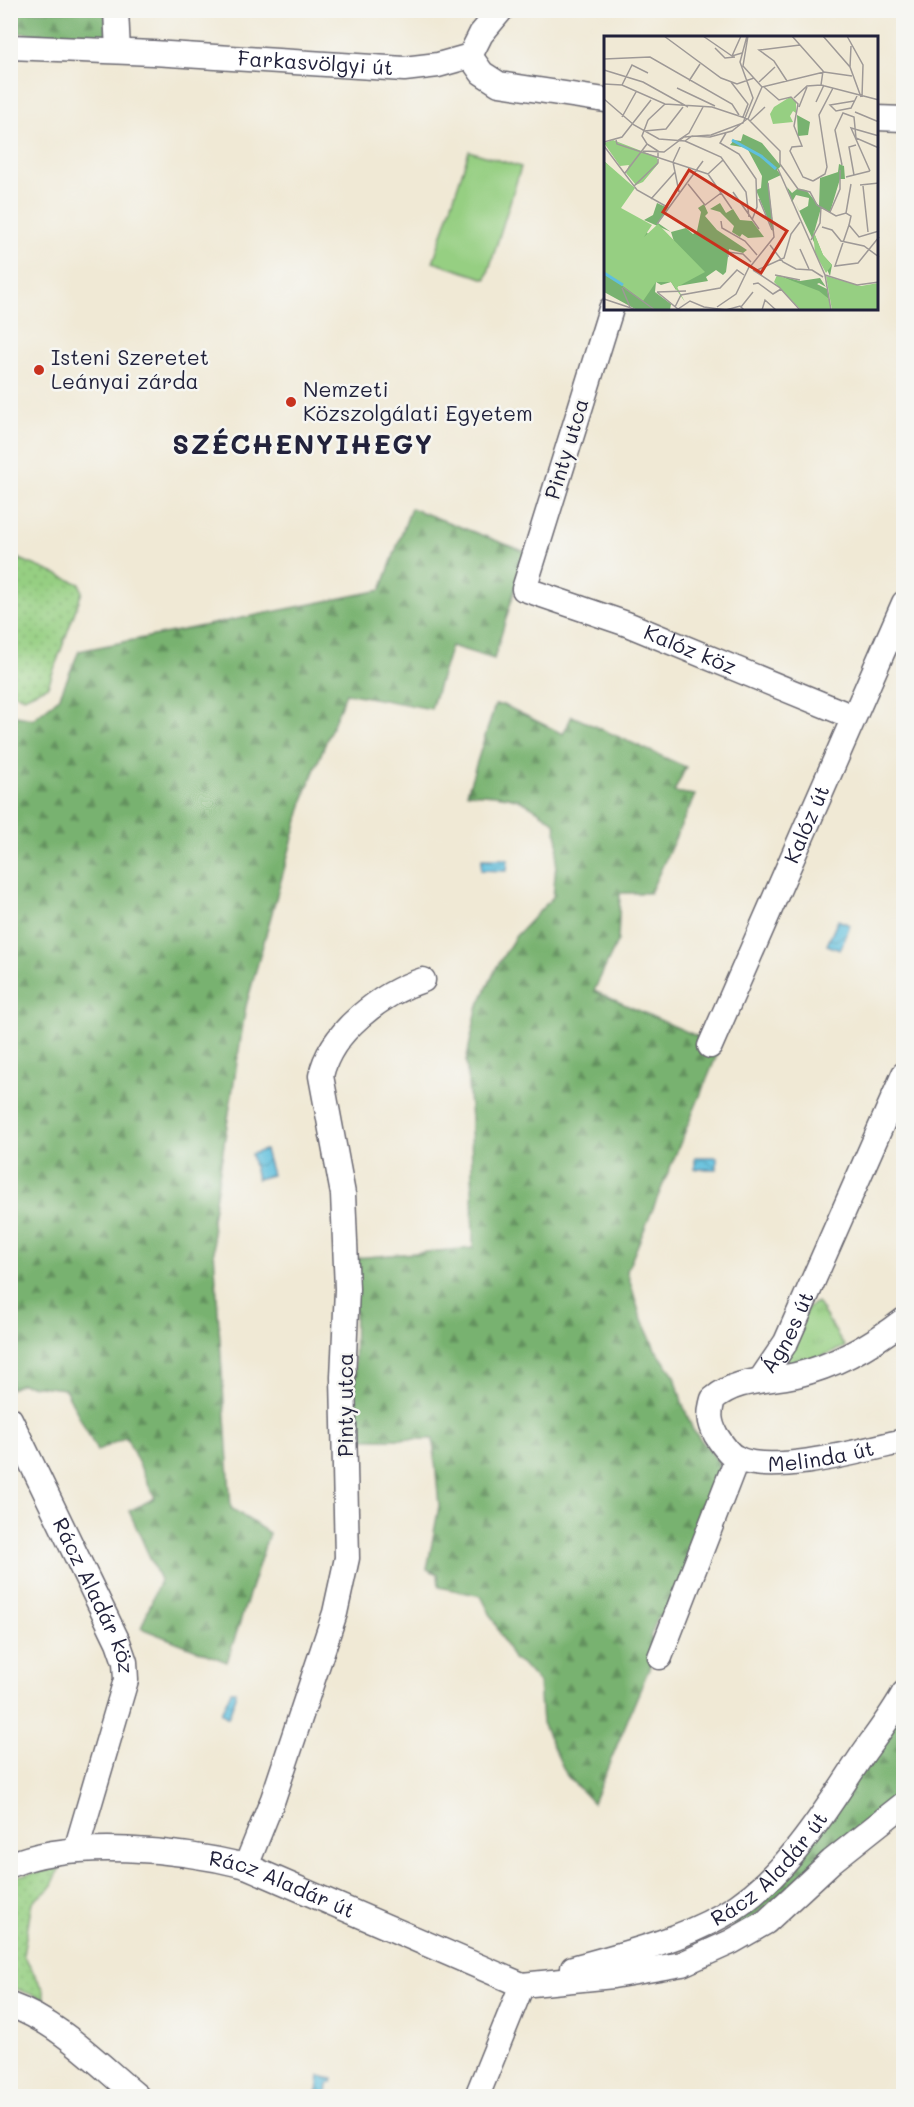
<svg xmlns="http://www.w3.org/2000/svg" width="914" height="2107" font-family="Mali,sans-serif">
<defs>
<pattern id="grass-dots" width="8" height="8" patternUnits="userSpaceOnUse" patternTransform="scale(1.5)"><rect width="8" height="8" fill="#96cf82"/><path d="M2 2h.1M6 6h.1" fill="none" stroke="#81b171" stroke-width="1.8" stroke-linecap="round"/></pattern>
<pattern id="forest-firs" width="22" height="20" patternUnits="userSpaceOnUse" patternTransform="scale(1.5)"><rect width="22" height="20" fill="#78b270"/><path d="M5 1l3.5 6h-7zM16 11l3.5 6h-7z" fill="#62905d"/></pattern>
<pattern id="park-tufts" width="24" height="20" patternUnits="userSpaceOnUse" patternTransform="scale(1.5)"><rect width="24" height="20" fill="#96cf82"/><path d="M3 7l-1-3M5 7V3M7 7l1-3M15 17l-1-3M17 17v-4M19 17l1-3" fill="none" stroke="#81b171"/></pattern>
<pattern id="water-waves" width="16" height="10" patternUnits="userSpaceOnUse" patternTransform="scale(1.5)"><rect width="16" height="10" fill="#5fbfdd"/><path d="M0 5q4-4 8 0t8 0" fill="none" stroke="#4e9bb4"/></pattern>
</defs>
<rect width="100%" height="100%" fill="#f6f6f2"/>
<filter id="ink" filterUnits="userSpaceOnUse"><feTurbulence type="fractalNoise" baseFrequency=".0167" numOctaves="2"/><feDisplacementMap in="SourceGraphic" scale="12" xChannelSelector="R" yChannelSelector="G"/><feConvolveMatrix kernelMatrix="1 2 1 2 8 2 1 2 1" color-interpolation-filters="sRGB"/></filter>
<filter id="wash" filterUnits="userSpaceOnUse"><feTurbulence type="fractalNoise" baseFrequency=".008" numOctaves="4" result="noise"/><feDisplacementMap in="SourceGraphic" scale="24" xChannelSelector="R" yChannelSelector="G"/><feGaussianBlur stdDeviation="1.35" result="paint"/><feColorMatrix in="noise" values="0 0 0 0 0 0 0 0 0 0 0 0 0 0 0 0 0 1.4 0 .05"/><feComposite in="paint" operator="in"/></filter>
<g filter="url(#wash)">
<rect width="100%" height="100%" fill="#f0e9d5"/>
<g fill="url(#grass-dots)" stroke="#5c785e" stroke-width="1.5">
<path d="M10,555L80,584L82,592L48,686L24,697L11,692Z"/>
<path d="M60,1868L50,1889L32,1902L23,1955L44,1990V1999L11,1987V1877Z"/>
</g>
<g fill="url(#forest-firs)" stroke="#4d6a56" stroke-width="1.5">
<path d="M10,11H105L107,41L11,32Z"/>
<path d="M411,508L526,552L494,659L451,646L431,709L346,693L306,791L246,1006L212,1220L231,1508L269,1533L227,1662L141,1628L160,1580L129,1511L155,1498L126,1437L97,1451L65,1389L20,1384L11,1389L10,715L33,719L59,698L79,651L381,590Z"/>
<path d="M495,705H504L563,734L572,716L686,767L674,792L695,795L650,893H620L618,940L594,991L701,1038L717,1055L627,1271L640,1315L655,1349L675,1376L682,1402L693,1430L719,1462L718,1482L668,1619L658,1616L650,1638L660,1642L593,1803L567,1776L542,1723L539,1683L521,1663L513,1659L481,1596L439,1587L438,1574L427,1569L439,1506L433,1439H354L355,1258L473,1248L471,1119L466,1061L477,1009L497,966L515,937L553,897L558,843L555,823C519,795 512,796 467,793Z"/>
<path d="M903,1708V1793L736,1931L731,1920Z"/>
</g>
<path fill="url(#park-tufts)" stroke="#5c785e" stroke-width="1.5" d="M817,1302L845,1347L787,1370L782,1364L808,1307Z"/>
<path fill="#96cf82" stroke="#5c785e" stroke-width="1.5" d="M469,151L521,167L486,279L433,262Z"/>
<g fill="url(#water-waves)" stroke="#40708c" stroke-width="1.5">
<path d="M482,859H508L507,871L481,870Z"/>
<path d="M838,920L850,925L840,950L827,945Z"/>
<path d="M265,1150L272,1175L257,1179L251,1154Z"/>
<rect x="695" y="1157" width="22" height="12"/>
<path d="M231,1691H235L236,1696L228,1718L221,1713Z"/>
<path d="M319,2076L333,2079L332,2083L328,2084L327,2094L317,2093Z"/>
</g>
</g>
<g filter="url(#ink)">
<g fill="none" stroke-linecap="round" stroke-linejoin="round">
<g stroke="#6a6871" stroke-width="27">
<g id="minor">
<path d="M116,10L118,51"/>
<path id="s1" d="M10,47L153,53L404,69L438,65L470,56"/>
<path d="M470,56L482,73L499,84L605,100"/>
<path d="M470,56L481,34L501,10"/>
<path d="M876,118L904,119"/>
<path id="s2" d="M611,309L524,589L627,624L853,717"/>
<path id="s3" d="M710,1046L904,603"/>
<path id="s4" d="M904,1320C872,1345 835,1366 796,1375C765,1382 738,1378 713,1399C709,1413 709,1422 716,1435C721,1443 729,1455 738,1459C775,1475 864,1450 904,1441"/>
<path id="s5" d="M761,1379L786,1342L904,1074"/>
<path id="s6" d="M10,1419L118,1642L125,1662L126,1680L76,1850"/>
<path d="M660,1657L737,1458"/>
<path id="s7" d="M10,1865C72,1838 182,1850 246,1866L522,1985L613,1976L682,1964L731,1942L766,1922L832,1861L904,1804"/>
<path d="M246,1866L273,1799L335,1613L347,1558L343,1377L347,1289L343,1194L321,1076C330,1032 382,993 423,980"/>
<path id="s8" d="M573,1968C624,1954 677,1941 723,1915C785,1880 825,1811 863,1754C877,1734 892,1715 904,1693"/>
<path d="M10,2005C60,2023 97,2063 137,2096"/>
<path d="M477,2096L522,1985"/>
</g>
</g>
<use href="#minor" stroke="#fff" stroke-width="24"/>
</g>
</g>
<g fill="#c8321e" stroke="#f6f6f2" stroke-width="2">
<circle cx="39" cy="370" r="6"/>
<circle cx="291" cy="402" r="6"/>
</g>
<g text-anchor="middle" stroke-width="5" stroke-linejoin="round" paint-order="stroke">
<g font-size="21" fill="#22223b" stroke="#f6f6f2">
<text dy="7" stroke="none"><textPath href="#s1" startOffset="306">Farkasvölgyi út</textPath></text>
<text transform="translate(567 449) rotate(-73)" y="7">Pinty utca</text>
<text dy="7" stroke="none"><textPath href="#s2" startOffset="470">Kalóz köz</textPath></text>
<text dy="7" stroke="none"><textPath href="#s3" startOffset="242">Kalóz út</textPath></text>
<text dy="7" stroke="none"><textPath href="#s5" startOffset="54">Ágnes út</textPath></text>
<text transform="translate(346 1405) rotate(-90)" y="7">Pinty utca</text>
<text dy="7" stroke="none"><textPath href="#s4" startOffset="364">Melinda út</textPath></text>
<text dy="7" stroke="none"><textPath href="#s6" startOffset="196">Rácz Aladár köz</textPath></text>
<text dy="7" stroke="none"><textPath href="#s8" startOffset="225">Rácz Aladár út</textPath></text>
<text dy="7" stroke="none"><textPath href="#s7" startOffset="279">Rácz Aladár út</textPath></text>
</g>
<g font-size="21" fill="#22223b" stroke="#f6f6f2" text-anchor="start">
<text x="51" y="365">Isteni Szeretet<tspan x="51" dy="24">Leányai zárda</tspan></text>
<text x="303" y="397">Nemzeti<tspan x="303" dy="24">Közszolgálati Egyetem</tspan></text>
</g>
<g font-size="27" font-weight="bold" letter-spacing="1.5" fill="#22223b" stroke="#f6f6f2">
<text x="303" y="454">SZÉCHENYIHEGY</text>
</g>
</g>
<g transform="translate(604 36)">
<rect width="274" height="274" fill="#f0e9d5"/>
<path d="M193,79L206,86L204,99L194,100ZM139,98L158,107L177,130L173,134L177,139L164,145L170,198L152,154L157,152L158,140L143,112L126,109L130,104L137,105ZM0,125L24,148L14,154L17,173L37,207L41,193L44,198L72,212L67,196L40,184L49,179L53,167L64,172L54,187L67,196L82,192L89,198L93,195L97,176L94,172L100,168L104,177L101,180L113,194L143,214L139,217L125,213L122,236L119,239L112,234L102,241L104,245L74,250L72,254L67,246L57,249L52,246L51,256L67,268L66,274H33L0,256ZM235,128L240,130L241,143H236L226,176L217,172L210,197L219,219L228,229L226,240L191,166L195,175L204,170L205,162L192,159L188,166L183,151L188,157L193,153L202,154L215,170L216,142L234,136ZM116,167L122,177L129,173L136,184L148,185L160,201L144,202L138,198L136,201L128,196L130,190L116,176L106,173ZM174,239L196,245L216,242L222,251L215,247L213,248L223,253L225,263Z" fill="#78b270"/>
<path d="M173,239L215,255L225,263L227,274H197L170,246ZM222,240L257,250L274,247V274H228Z" fill="#96cf82"/>
<path d="M9,104L53,121L54,128L39,146L32,149L22,137L25,129L16,130L0,107ZM0,125L31,152L17,172L48,189L40,201L54,188L101,236L73,251L81,266L67,246H52L39,265L0,236ZM209,194L219,219L228,229L222,237L211,217Z" fill="#96cf82"/>
<path d="M186,61L192,66V77L189,75L186,80L189,86L169,88L166,78L170,71Z" fill="#96cf82"/>
<path fill="none" stroke="#5fbfdd" stroke-width="3" d="M128,104L157,120L172,133M0,237L19,249"/>
<path fill="none" stroke="#9e9997" stroke-width="1.5" d="M60,0L117,42L133,48L150,42M99,0L128,20L138,17M144,0L139,30L158,51M188,0L219,35L217,49M219,0L246,31L257,61M243,0L259,29L258,61M111,12L121,22L131,21M128,20L137,0M0,23L46,21L128,68L135,79M246,31L247,10M0,34L39,46L84,71M85,45L96,28M183,45L170,25L155,14L196,9M127,46L144,68L139,81M155,46L171,31M0,48L18,49L61,68L108,71L144,83M18,49L28,29L44,37M158,51L220,36L248,40M160,51L175,64L187,61L194,68L190,90L198,110L188,111L186,115L199,141L209,145M73,52L111,70M190,62L203,50L217,49L275,64M0,63L30,89L55,103L81,105M250,65L226,69L232,75L247,72L253,60M212,66L220,49M195,71L203,51M251,76L275,86M18,81L32,56M144,83L176,115V128L194,153L206,156L213,169L232,180L242,177L247,180L245,189L255,201L275,195M144,83L158,51M44,84L61,68M146,85L161,71M40,95L62,93L79,71M122,97L116,107L135,118L152,143L153,171L148,184M12,104L13,108L104,138M73,105L85,97L99,71M81,105L117,121L142,156L145,181M81,105L88,100L106,101L128,95L143,83M0,106L18,101L47,64M0,110L33,154L65,172M39,115L60,116L80,101L107,99L139,87L149,62L136,26L143,0M238,129L231,94L239,77L250,81L252,102L275,112M174,133L221,239M266,135L247,92L275,100M21,137L43,108M104,138L128,173M104,138L119,124M250,139L245,111L252,109M242,141L266,135M209,145L221,138L223,131L215,79L229,52M84,148L101,169L117,157M256,149L275,147M30,150L54,127V115L43,108L38,100L44,84M259,150L264,196M75,156L69,126L76,111M129,156L155,193M47,163L71,136M155,163L168,194M226,176L236,153V134M242,177L247,148M117,185L118,192L141,205L153,219M53,188L99,125M245,189L231,230L254,227L275,201M218,191L228,194L237,205L260,210L275,221M207,204L216,187L217,171M166,209L179,226L192,233L208,234L219,241M196,213L205,233M124,221V216L139,218L147,226M146,231L170,201L164,147M149,234L175,251L196,274M151,235L180,222L187,198L196,186M171,239L196,244M221,239L253,249L275,246M221,239L227,274M149,248L154,247L169,258L177,253M19,251L51,274M18,252L26,271M53,256L74,273L86,265L100,271L122,274L136,270L140,274M53,256L82,255M0,263L33,274M71,271L77,259L116,252L133,234L140,239M113,271L132,258L146,229M137,271L149,256M158,274L161,264L172,274"/>
<path fill="#c8321e" fill-opacity="0.15" stroke="#c8321e" stroke-width="3" d="M85,134L183,195L157,237L59,176Z"/>
<rect width="274" height="274" fill="none" stroke="#22223b" stroke-width="3"/>
</g>
<rect width="914" height="2107" fill="none" stroke="#f6f6f2" stroke-width="36"/>
</svg>
